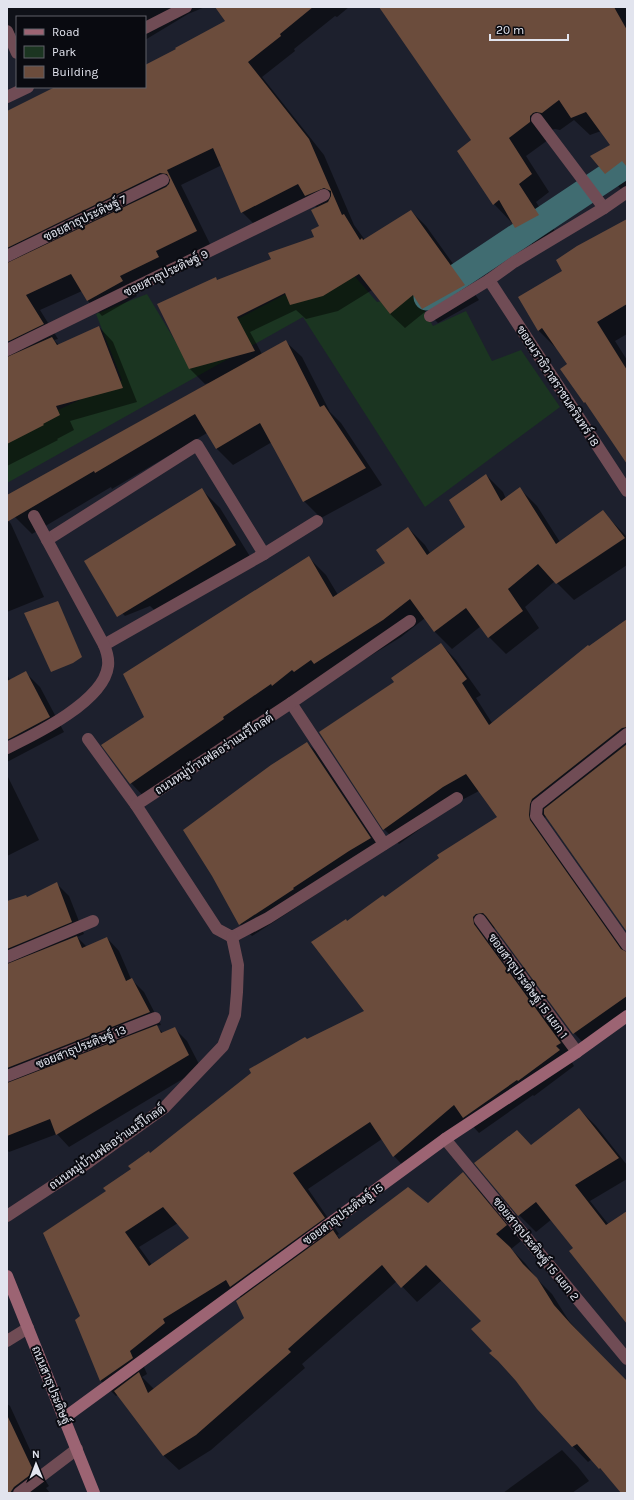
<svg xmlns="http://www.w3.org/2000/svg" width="634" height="1500" font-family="Karla,Sarabun,sans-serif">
<rect width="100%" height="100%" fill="#1d202d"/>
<path fill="#1b3521" d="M352,273L377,302L415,295L433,326L466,311L492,361L521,350L560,407L425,507L303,317L7,483V434L122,380L96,314L147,294L180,349L286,294Z"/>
<g fill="#0007" fill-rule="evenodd">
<path d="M7,7H205L188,14L145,40V17H17V32L7,37Z"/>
<path d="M216,7H349L337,17L335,16L294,49L295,51L262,77L324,155L354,225L365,240L411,211L426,226L479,300L438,323L426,311L405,328L390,314L372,290L338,311L306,319L296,310L250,332L262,354L285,341L302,357L330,412L341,423L382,485L321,518L304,501L272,442L233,465L216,448L207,433L112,489L111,487L32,534L15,517L7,504V496L209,383L205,384L190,369L159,305L215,278L218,281L272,259L316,237L321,226L317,208L310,200L257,227L242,212L222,165L181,185L211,246L134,291L137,296L102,316L88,301L82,291L40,310L58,339L54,340L59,345L99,327L113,342L137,402L70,421L74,430L57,439L58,440L7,466V124L53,89L51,87H145V62L147,65L177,50L226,22Z"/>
<path d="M380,7H627V188L623,191L606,174L592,157L612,145L601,131L590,135L574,120L560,130L555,129L550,130L548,140L526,156L549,192L536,202L556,233L533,245L494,204L458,151L472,141Z"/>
<path d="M627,221V334L615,341L627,360V462L590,408L585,402L568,365L557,349L539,331L564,271Z"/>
<path d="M486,475L503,492L506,499L520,489L537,506L560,542L603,512L627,537V565L574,600L555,581L525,607L539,628L506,654L489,637L481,626L452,649L435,632L425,618L401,637L331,680L148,801L131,783L103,745L145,717L309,558L326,575L338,595L386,563L408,528L425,545L430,553L466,528Z"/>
<path d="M202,490L220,508L254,563L163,618L150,606L125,616L106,597Z"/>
<path d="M7,519L11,524L44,597L7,612Z"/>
<path d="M627,619V930L546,816L544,820L545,837L627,953V1022L589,1049L574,1033L496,928L491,929L575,1058L571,1061L574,1066L534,1096L533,1095L479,1133L468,1121L409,1172L394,1156L382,1139L308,1189L339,1234L337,1235L340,1239L428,1204L463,1173L478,1189L521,1241L511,1249L525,1263L538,1280L552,1294L569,1321L585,1339L627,1382V1493H622L592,1459L588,1462L564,1437L494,1351L483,1322L442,1280L417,1302L397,1281L302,1364L305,1368L211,1450L179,1470L163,1455L118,1395L116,1396L101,1381L77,1320L81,1316L108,1191L150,1154L307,1040L366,1012L347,922L385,898L499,817L479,791L458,802L399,844L384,829L396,682L441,644L456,660L481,695L476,698L492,723ZM178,1223L191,1238L152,1265L139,1247ZM239,1296L242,1298L245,1318L154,1389L142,1377L147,1374L144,1367L180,1339Z"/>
<path d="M25,672L40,687L64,732L7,762V674L10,680Z"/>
<path d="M307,743L320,755L383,851L252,936L240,924L201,817L290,753Z"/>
<path d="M7,775L39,840L7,856Z"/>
<path d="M57,884L69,896L84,934L77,937L87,947L107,938L119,951L131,979L144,992L161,1025L156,1026L163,1033L174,1028L187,1041L201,1068L69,1147L57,1134L9,1152L7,1150V905L27,898Z"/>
<path d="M579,1109L596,1126L627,1165V1179L590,1201L609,1225L627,1212V1320L575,1248L552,1219L536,1232L519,1215L476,1163L531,1146Z"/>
<path d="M7,1404L10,1406L42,1476L49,1486L46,1488L50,1493H7Z"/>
<path d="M562,1450L578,1467L589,1481L572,1493H503Z"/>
</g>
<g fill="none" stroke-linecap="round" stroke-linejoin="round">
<path stroke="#406c71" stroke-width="27" d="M427,297L627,164"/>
</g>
<g fill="#6b4c3c" fill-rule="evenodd">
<path d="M215,7H313L280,34L281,36L248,62L309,139L342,215L344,214L360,240L362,238L363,240L411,210L465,285L422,309L413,295L390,314L359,274L323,296L290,305L285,293L237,317L255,351L189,369L157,304L216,277L217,280L271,259L268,253L314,237L311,230L319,226L311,210L328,202L331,196V191L324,188L305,196L298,184L241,213L213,148L167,170L197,231L156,251L159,257L120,276L123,281L87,301L71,274L26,295L44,324L7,342V263L166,187L169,184L170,180L167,174L160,173L7,248V111L55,87H145V65L176,49L175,48L225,21Z"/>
<path d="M379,7H614L627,30V167L622,161L605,174L590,156L610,145L586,112L571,118L559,100L542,113L536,112L533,113L530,116V122L509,138L532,174L519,184L539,215L515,228L499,200L493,205L457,151L471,140Z"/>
<path d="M627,219V304L597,322L627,370V464L585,402L584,403L560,369L567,364L542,328L538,331L518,297L562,271L556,260L577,246Z"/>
<path d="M99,326L123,388L56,406L60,415L43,424L44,425L7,444V357L52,337L57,345Z"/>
<path d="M286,340L320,407L324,405L366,468L303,502L260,423L216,449L195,414L95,473L94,471L7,522V495Z"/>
<path d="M486,474L501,501L520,487L556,544L603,510L625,538L556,584L538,564L508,589L523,611L488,638L466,608L434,632L410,599L383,620L314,664L311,660L294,672L292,670L272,686L271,684L223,717L224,719L130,784L101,745L144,717L123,674L309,556L333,597L385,563L376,550L408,527L427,555L465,527L449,500Z"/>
<path d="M202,488L236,545L117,617L84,561Z"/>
<path d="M58,601L82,657L73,663L51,672L24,613Z"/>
<path d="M627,619V727L622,728L532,799L530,804L529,815L530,820L621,949L627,952V996L573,1034L486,916L483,913L476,914L473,917L474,924L561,1043L556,1046L560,1050L518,1081L517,1080L463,1118L454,1105L393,1157L370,1122L293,1173L325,1218L230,1287L226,1280L163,1319L165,1323L130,1351L133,1358L100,1381L75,1320L80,1316L43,1233L106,1191L103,1188L131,1169L128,1166L149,1151L150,1153L251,1073L249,1069L305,1037L307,1039L364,1011L311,942L346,919L347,921L383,895L385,897L439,858L437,855L497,817L466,774L443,787L383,830L319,732L394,682L391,678L441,643L467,679L462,683L489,725L588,645L589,646ZM163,1207L189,1238L149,1266L125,1232Z"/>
<path d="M26,671L50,717L7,740V681Z"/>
<path d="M307,742L371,838L349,851L293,888L294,889L239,925L212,876L183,830L271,765Z"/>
<path d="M627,744V932L544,814V809Z"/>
<path d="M57,882L72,922L7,949V901L26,895L27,897Z"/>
<path d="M77,936L82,948L107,937L126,981L132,978L150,1012L7,1068V964Z"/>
<path d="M157,1025L161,1033L175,1027L189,1055L56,1135L50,1119L7,1136V1083Z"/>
<path d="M579,1108L619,1158L575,1185L606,1225L627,1211V1324L569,1251L573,1248L536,1202L518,1216L474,1163L517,1130L531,1145Z"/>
<path d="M463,1172L507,1225L496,1234L510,1247L523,1264L537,1278L554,1305L570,1323L627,1381V1493H621L600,1468L599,1469L577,1444L572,1447L537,1409L516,1381L498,1361L489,1353L492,1351L471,1329L481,1321L426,1265L401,1288L382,1265L288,1349L291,1352L196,1435L163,1456L114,1391L139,1372L148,1393L244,1318L236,1301L333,1230L339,1239L408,1187L428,1203Z"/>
<path d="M7,1415L34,1472L14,1487L10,1493H7Z"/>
</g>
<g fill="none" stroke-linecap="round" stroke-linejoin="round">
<g stroke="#704c55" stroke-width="12">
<path d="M537,119L604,208"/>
<path d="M47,540L197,445L264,554"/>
<path d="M104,645L264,554L317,521"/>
<path d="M291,703L384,844"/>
<path d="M7,748C36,734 104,701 108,666C109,658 107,652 104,645L34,516"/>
<path d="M7,1341L28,1328"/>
<path d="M19,1493L77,1449"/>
</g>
<g stroke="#704c55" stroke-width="12">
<path d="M145,28L186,7"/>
<path d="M7,31L17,53"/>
<path d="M7,97L28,87"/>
<path d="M7,256L163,180"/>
<path d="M489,280L627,491"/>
<path d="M430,316L489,280L514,262L604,208L627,192"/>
<path d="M7,350L324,195"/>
<path d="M627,734L537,805L536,816L627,945"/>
<path d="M88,739L136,805L217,929L232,937L268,918L457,798"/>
<path d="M136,805L291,703L410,621"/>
<path d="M480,920L577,1052"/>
<path d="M7,957L93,921"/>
<path d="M7,1076L155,1018"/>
<path d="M445,1139L627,1359"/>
<path d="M7,1216L89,1162L164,1108L223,1046L235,1015L237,992L238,965L232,937"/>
</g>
<g stroke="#9c6473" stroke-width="12">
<path d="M7,1276L94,1493"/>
<path d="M64,1418L445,1139L577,1052L627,1016"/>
</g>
</g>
<g text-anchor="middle" stroke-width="4" stroke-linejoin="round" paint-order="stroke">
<g font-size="12" fill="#e2e4ee" stroke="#090a10">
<text transform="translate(85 218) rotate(-26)" y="4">ซอยสาธุประดิษฐ์ 7</text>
<text transform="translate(166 273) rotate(-26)" y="4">ซอยสาธุประดิษฐ์ 9</text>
<text transform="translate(558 386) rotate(57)" y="4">ซอยนราธิวาสราชนครินทร์ 18</text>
<text transform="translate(214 754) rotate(-33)" y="4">ถนนหมู่บ้านฟลอร่าแมรีโกลด์</text>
<text transform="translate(528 986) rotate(54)" y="4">ซอยสาธุประดิษฐ์ 15 แยก 1</text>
<text transform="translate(81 1047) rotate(-22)" y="4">ซอยสาธุประดิษฐ์ 13</text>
<text transform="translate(107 1147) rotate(-35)" y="4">ถนนหมู่บ้านฟลอร่าแมรีโกลด์</text>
<text transform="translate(343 1214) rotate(-36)" y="4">ซอยสาธุประดิษฐ์ 15</text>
<text transform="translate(536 1249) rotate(51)" y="4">ซอยสาธุประดิษฐ์ 15 แยก 2</text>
<text transform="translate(51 1385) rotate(68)" y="4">ถนนสาธุประดิษฐ์</text>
</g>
</g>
<rect width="634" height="1500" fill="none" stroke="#e2e4ee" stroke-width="16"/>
<rect x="16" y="16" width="130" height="72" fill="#090a10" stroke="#606169"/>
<rect x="24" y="29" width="20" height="6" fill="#9c6473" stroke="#606169"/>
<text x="52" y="36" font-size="12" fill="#e2e4ee">Road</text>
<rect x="24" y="46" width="20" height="12" fill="#1b3521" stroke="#606169"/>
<text x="52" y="56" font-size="12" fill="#e2e4ee">Park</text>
<rect x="24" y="66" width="20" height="12" fill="#6b4c3c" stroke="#606169"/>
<text x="52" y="76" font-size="12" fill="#e2e4ee">Building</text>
<g transform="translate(36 1464) rotate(359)" stroke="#090a10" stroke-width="3" paint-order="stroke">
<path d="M0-3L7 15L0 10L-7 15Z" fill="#e2e4ee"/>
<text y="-6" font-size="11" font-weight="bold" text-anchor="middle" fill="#e2e4ee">N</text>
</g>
<path d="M490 34v6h78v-6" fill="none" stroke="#e2e4ee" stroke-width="2"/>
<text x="496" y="34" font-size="12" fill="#e2e4ee" stroke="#090a10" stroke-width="3" paint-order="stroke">20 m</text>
</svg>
